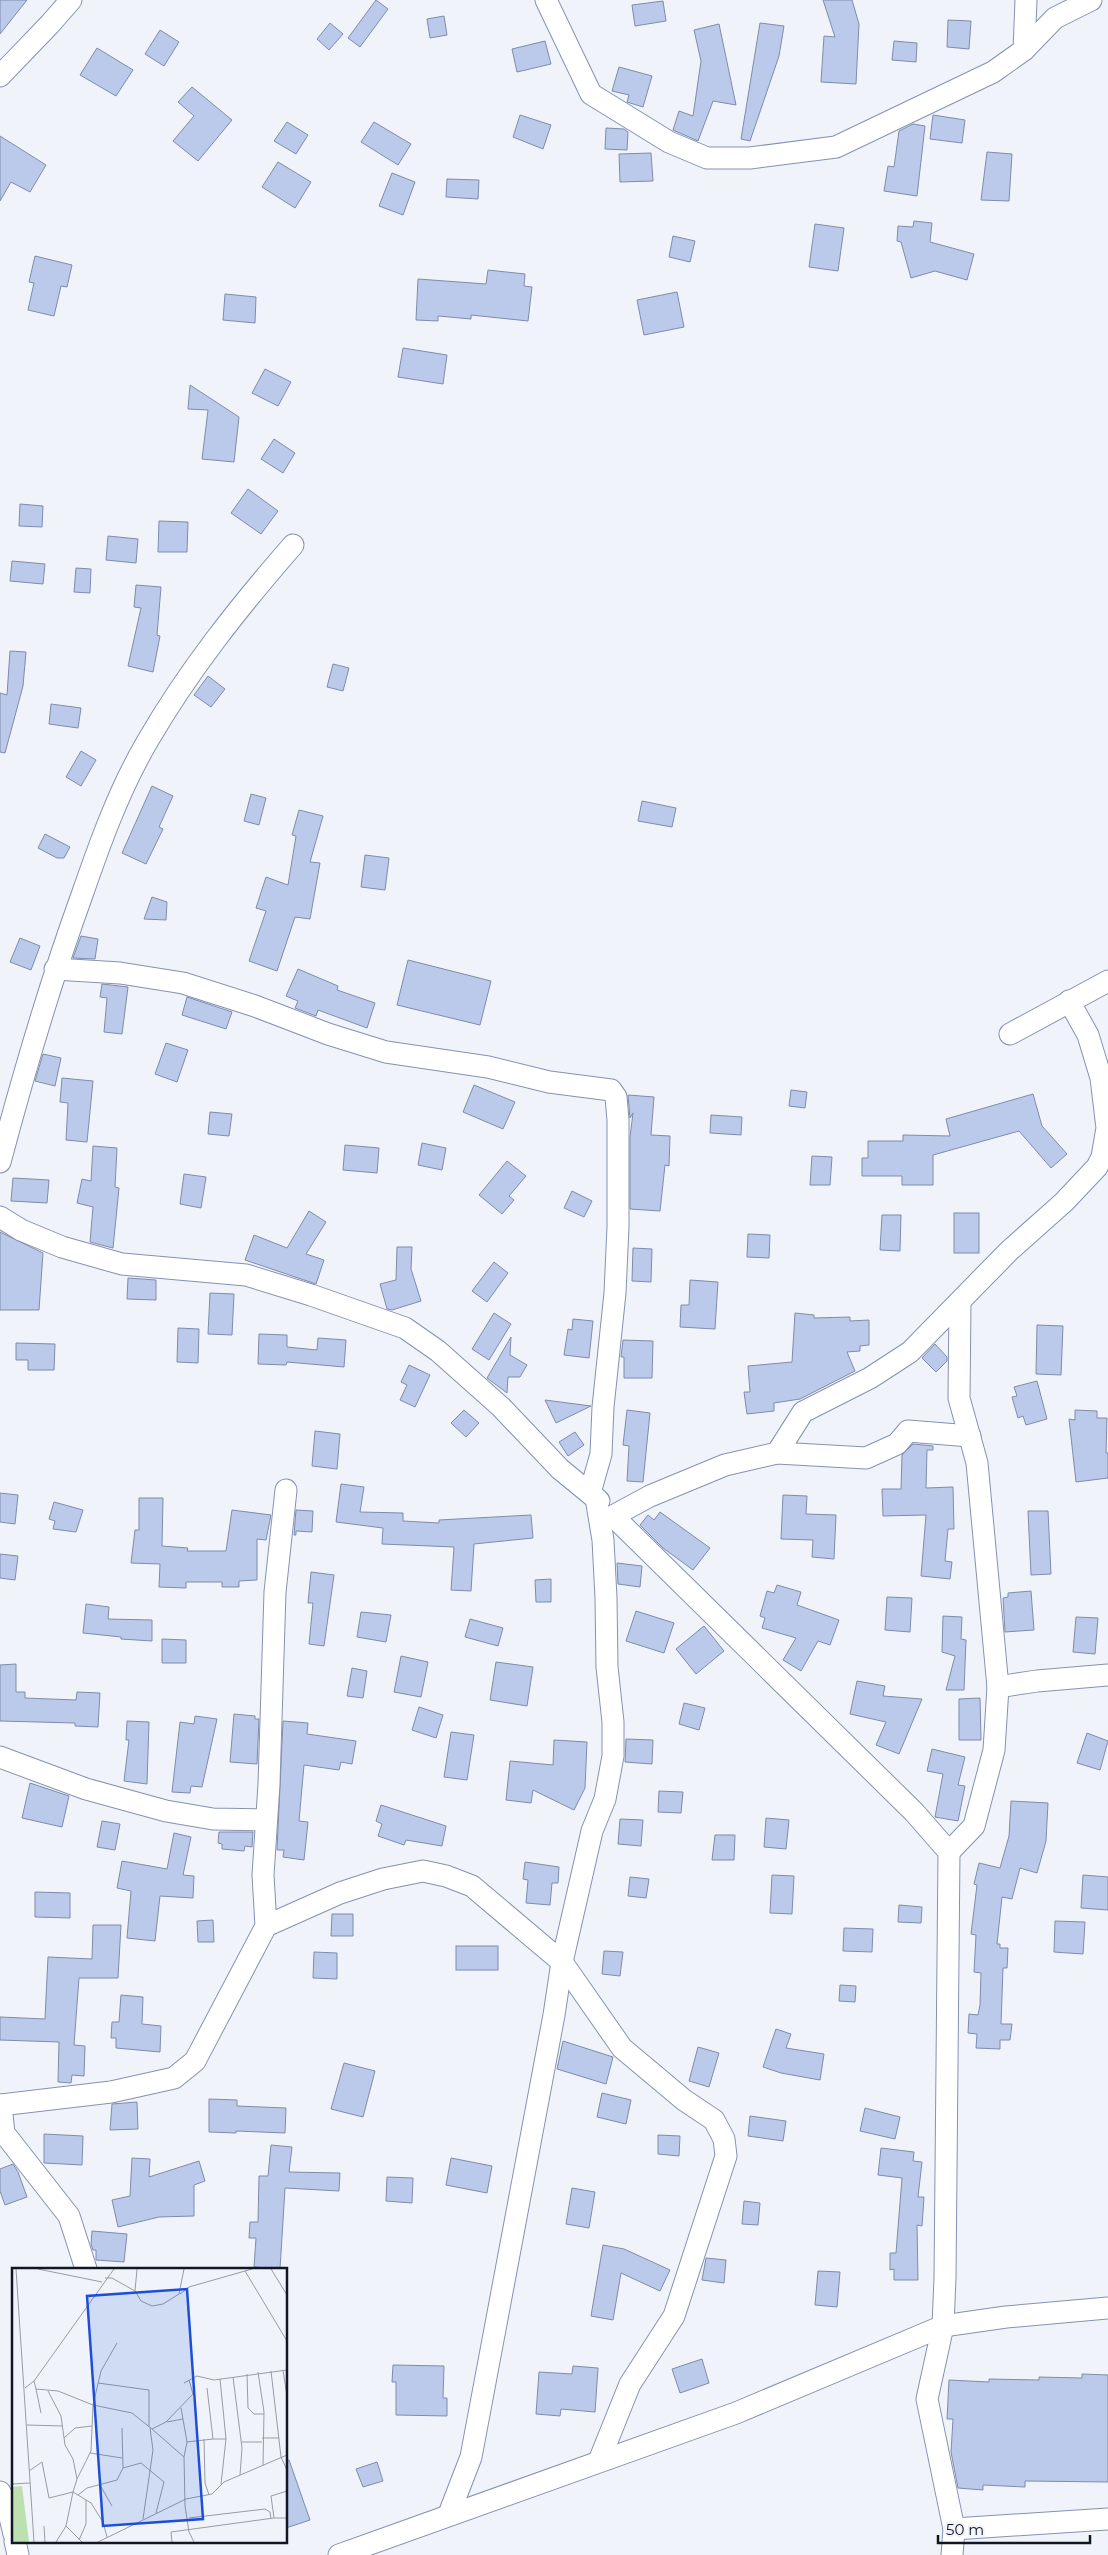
<svg xmlns="http://www.w3.org/2000/svg" width="1108" height="2555" font-family="Montserrat,sans-serif">
<rect width="100%" height="100%" fill="#f0f4fa"/>
<g fill="#bbc9eb" stroke="#7e8cab">
<path d="M0,0H27L0,34Z"/>
<path d="M376,0L388,9L360,47L348,38Z"/>
<path d="M823,0H852L859,24L856,84L821,82L824,36L835,37Z"/>
<path d="M663,1L666,21L635,26L632,5Z"/>
<path d="M444,16L447,35L430,38L427,19Z"/>
<path d="M948,20L971,21L969,49L947,47Z"/>
<path d="M330,23L343,34L329,50L317,39Z"/>
<path d="M760,23L784,26L779,56L750,141L741,139Z"/>
<path d="M719,24L736,105L713,101L698,141L673,130L679,111L693,116L701,61L694,30Z"/>
<path d="M160,30L179,42L164,66L145,54Z"/>
<path d="M545,41L551,64L517,72L512,49Z"/>
<path d="M894,41L917,43L916,62L892,60Z"/>
<path d="M97,48L133,70L116,96L80,75Z"/>
<path d="M619,67L652,76L643,107L627,102L629,95L612,91Z"/>
<path d="M192,87L232,120L198,161L173,141L194,116L178,102Z"/>
<path d="M520,115L551,125L543,149L513,137Z"/>
<path d="M933,115L965,120L962,143L930,139Z"/>
<path d="M287,122L308,135L296,154L274,141Z"/>
<path d="M374,122L411,144L398,165L361,142Z"/>
<path d="M913,124L925,126L917,196L884,191L888,166L894,167L899,131Z"/>
<path d="M606,128L624,129L628,132L627,150L605,149Z"/>
<path d="M0,136L46,165L30,192L11,182L0,201Z"/>
<path d="M987,152L1012,154L1009,201L981,200Z"/>
<path d="M651,153L653,181L620,182L619,154Z"/>
<path d="M278,162L311,182L295,208L262,187Z"/>
<path d="M392,173L415,182L403,215L379,206Z"/>
<path d="M447,179L479,180L478,199L446,197Z"/>
<path d="M914,221L932,223L930,242L974,254L967,280L935,271L911,278L901,242L897,241L898,226L913,227Z"/>
<path d="M815,224L844,228L838,271L809,267Z"/>
<path d="M673,236L695,241L690,262L669,257Z"/>
<path d="M35,256L72,265L67,287L61,286L54,316L28,310L34,283L29,282Z"/>
<path d="M488,270L525,274L524,286L532,287L528,321L471,315V319L438,316V321L416,320L418,279L486,284Z"/>
<path d="M677,292L684,327L644,335L637,300Z"/>
<path d="M225,294L256,297L255,323L223,320Z"/>
<path d="M403,348L447,355L443,384L398,377Z"/>
<path d="M265,369L291,382L278,406L252,393Z"/>
<path d="M190,385L239,417L234,462L202,459L208,410L188,409Z"/>
<path d="M274,439L295,453L283,473L261,459Z"/>
<path d="M248,489L278,511L261,534L231,513Z"/>
<path d="M20,504L43,506L42,527L19,526Z"/>
<path d="M159,521L188,522L187,552H158Z"/>
<path d="M108,536L138,539L136,563L106,560Z"/>
<path d="M12,561L45,564L43,584L10,581Z"/>
<path d="M76,568L91,569L90,593L74,592Z"/>
<path d="M136,585L161,587L157,635L160,636L153,672L128,666L141,608L134,607Z"/>
<path d="M10,651L26,652L23,686L5,753L0,752V693L7,695Z"/>
<path d="M333,664L349,668L343,691L327,687Z"/>
<path d="M208,676L225,689L211,707L194,695Z"/>
<path d="M51,704L81,708L78,728L49,724Z"/>
<path d="M81,751L96,760L81,786L66,777Z"/>
<path d="M152,786L173,796L159,827L163,829L146,864L122,853Z"/>
<path d="M251,794L266,798L259,825L244,821Z"/>
<path d="M642,801L676,808L672,827L638,821Z"/>
<path d="M299,810L323,816L310,862L320,863L310,919L295,917L277,971L249,961L266,911L256,908L266,877L288,885L296,836L292,835Z"/>
<path d="M45,834L70,847L64,858H57L38,848Z"/>
<path d="M365,855L389,858L385,890L361,887Z"/>
<path d="M152,897L167,902L166,920L144,919Z"/>
<path d="M81,936L98,939L95,959L73,958Z"/>
<path d="M20,938L40,946L31,970L10,962Z"/>
<path d="M408,960L491,981L480,1025L397,1005Z"/>
<path d="M298,969L338,986L337,990L375,1003L367,1028L318,1010L316,1016L295,1008L298,1001L286,996Z"/>
<path d="M102,984L128,987L122,1034L104,1032L107,998L100,997Z"/>
<path d="M187,997L232,1012L226,1029L182,1015Z"/>
<path d="M166,1043L188,1050L177,1082L155,1074Z"/>
<path d="M43,1054L61,1058L55,1086L35,1081Z"/>
<path d="M62,1078L93,1081L87,1142L66,1140L68,1103L60,1102Z"/>
<path d="M474,1085L515,1102L503,1129L463,1112Z"/>
<path d="M791,1090L807,1092L805,1108L789,1106Z"/>
<path d="M1033,1094L1042,1126L1067,1154L1051,1168L1019,1131L933,1155V1185H902V1176H862V1158H868V1141H903V1135L950,1136L946,1119Z"/>
<path d="M628,1095L654,1097L651,1135L670,1136L669,1166L665,1165L660,1211L630,1209V1137L633,1113L630,1118Z"/>
<path d="M210,1112L232,1114L229,1136L208,1134Z"/>
<path d="M711,1115L742,1117L741,1135L710,1133Z"/>
<path d="M422,1143L446,1148L442,1170L418,1165Z"/>
<path d="M345,1145L379,1148L377,1173L343,1170Z"/>
<path d="M93,1146L117,1148L115,1187L119,1188L113,1248L90,1242L93,1207L77,1203L82,1179L91,1181Z"/>
<path d="M812,1156L832,1157L830,1185H810Z"/>
<path d="M507,1161L526,1176L509,1196L514,1200L502,1214L479,1195Z"/>
<path d="M184,1174L206,1177L201,1208L180,1204Z"/>
<path d="M13,1178L49,1180L47,1203L11,1201Z"/>
<path d="M572,1191L592,1201L584,1217L564,1208Z"/>
<path d="M309,1211L326,1222L306,1254L324,1260L316,1284L245,1260L254,1235L287,1248Z"/>
<rect x="954" y="1213" width="25" height="40"/>
<path d="M882,1215H901L900,1251L880,1250Z"/>
<path d="M0,1232L43,1253L39,1310H0Z"/>
<path d="M748,1234L770,1235L769,1258L747,1257Z"/>
<path d="M397,1247H412L411,1269L421,1301L392,1310L387,1309L380,1284L396,1280Z"/>
<path d="M633,1248L652,1249L651,1282L632,1281Z"/>
<path d="M494,1262L508,1273L487,1302L472,1291Z"/>
<path d="M128,1278L156,1280V1300L127,1299Z"/>
<path d="M690,1280L718,1282L715,1329L680,1327L681,1305H689Z"/>
<path d="M210,1293L234,1294L232,1335L208,1334Z"/>
<path d="M494,1313L511,1324L489,1360L472,1349Z"/>
<path d="M795,1313L814,1315V1318L850,1317V1321L869,1320V1345L860,1346V1351L847,1352L855,1371L800,1399L774,1403V1411L747,1414L744,1392H750L748,1366L792,1362Z"/>
<path d="M573,1319L593,1321L589,1358L564,1355L568,1329L572,1330Z"/>
<path d="M1037,1325L1063,1326L1061,1375L1036,1374Z"/>
<path d="M178,1328L199,1329L198,1363L177,1362Z"/>
<path d="M259,1334L287,1335V1347L317,1350L318,1338L346,1340L344,1367L287,1362L286,1365L258,1364Z"/>
<path d="M511,1337L510,1355L527,1365L520,1377H508L507,1393L487,1378Z"/>
<path d="M623,1340L653,1341L652,1378H624V1357H621Z"/>
<path d="M16,1343L55,1344L54,1370H28V1360H16Z"/>
<path d="M935,1344L947,1357V1361L936,1372L922,1358Z"/>
<path d="M409,1365L430,1375L415,1407L400,1400L407,1385L401,1382Z"/>
<path d="M1037,1381L1047,1419L1026,1425L1023,1416L1018,1418L1012,1397L1017,1396L1014,1387Z"/>
<path d="M545,1400L591,1406L556,1423Z"/>
<path d="M464,1410L479,1423L466,1437L451,1423Z"/>
<path d="M627,1410L650,1413L643,1482L627,1481L629,1446L623,1445Z"/>
<path d="M1075,1410L1097,1411V1418H1107L1106,1453H1108V1478L1076,1482L1069,1419L1075,1420Z"/>
<path d="M315,1431L340,1434L337,1469L312,1466Z"/>
<path d="M575,1432L584,1445L568,1456L559,1442Z"/>
<path d="M913,1444L933,1446V1450H927L926,1488L953,1487L954,1529H948L945,1561L952,1562L950,1579L921,1576L926,1515L883,1516L882,1489H901L902,1455Z"/>
<path d="M341,1484L364,1487L360,1512L403,1513V1521L439,1523V1520L531,1515L533,1538L474,1544L471,1591L451,1590L454,1547L382,1544L383,1528L336,1522Z"/>
<path d="M0,1493L18,1495L15,1524L0,1522Z"/>
<path d="M783,1495L807,1496L806,1514L836,1515L834,1559L812,1557L813,1540L781,1539Z"/>
<path d="M139,1498H163L162,1546L188,1548L187,1551H226L232,1510L271,1515L266,1540L257,1539V1580L239,1581V1587H222V1582H186V1588L159,1587L160,1564L131,1563L135,1530H139Z"/>
<path d="M54,1502L83,1510L76,1532L53,1529L55,1521L49,1519Z"/>
<path d="M296,1510L313,1511L312,1532L296,1531V1535H294Z"/>
<path d="M1028,1511H1048L1051,1574L1031,1575Z"/>
<path d="M660,1512L710,1548L693,1570L663,1548L640,1525L648,1515L654,1520Z"/>
<path d="M0,1554L18,1556L15,1580L0,1578Z"/>
<path d="M617,1563L642,1566L640,1587L618,1584Z"/>
<path d="M311,1572L334,1575L324,1646L309,1644L313,1603H308Z"/>
<path d="M551,1579V1602H536L535,1580Z"/>
<path d="M777,1585L801,1592L797,1605L839,1620L830,1645L818,1641L801,1671L783,1660L796,1638L762,1628L765,1618L760,1616L767,1591L774,1593Z"/>
<path d="M1031,1591L1034,1630L1005,1632L1003,1598L1008,1597V1593Z"/>
<path d="M887,1597L912,1598L910,1632L885,1630Z"/>
<path d="M86,1604L109,1607L108,1619L152,1620V1641L121,1639V1637L83,1633Z"/>
<path d="M636,1611L674,1623L664,1653L626,1641Z"/>
<path d="M361,1612L391,1615L386,1642L357,1637Z"/>
<path d="M943,1616L962,1617L961,1639L966,1640L964,1690H946L955,1656L942,1652Z"/>
<path d="M1076,1617L1098,1618L1095,1654L1073,1652Z"/>
<path d="M470,1619L503,1628L498,1646L465,1637Z"/>
<path d="M704,1626L724,1651L696,1674L676,1649Z"/>
<path d="M162,1639L186,1640V1663H162Z"/>
<path d="M401,1656L428,1662L421,1697L394,1692Z"/>
<path d="M496,1662L533,1667L527,1706L490,1700Z"/>
<path d="M16,1664V1692H25V1698L76,1700L77,1692L100,1693L98,1727L75,1726V1723L0,1721V1665Z"/>
<path d="M352,1668L367,1671L363,1698L347,1696Z"/>
<path d="M857,1681L885,1686L883,1696L922,1699L899,1754L876,1745L886,1722L850,1714Z"/>
<path d="M980,1698L981,1740H959V1699Z"/>
<path d="M684,1703L705,1708L699,1730L679,1724Z"/>
<path d="M419,1707L443,1715L436,1738L412,1730Z"/>
<path d="M234,1714L255,1716V1719H259L257,1764L230,1762Z"/>
<path d="M195,1716L217,1719L202,1787L191,1786L190,1793L172,1792L180,1722L194,1724Z"/>
<path d="M127,1721L149,1722L147,1784L124,1781L129,1740H126Z"/>
<path d="M283,1721L308,1723L307,1734L356,1741L352,1764L341,1762L339,1770L304,1765L299,1821L308,1822L304,1860L283,1857L284,1850H277Z"/>
<path d="M451,1732L474,1735L467,1780L444,1777Z"/>
<path d="M1087,1733L1108,1741L1100,1770L1077,1763Z"/>
<path d="M626,1739L653,1740L652,1764L625,1762Z"/>
<path d="M554,1740L587,1742L585,1788L574,1810L533,1790L531,1803L506,1800L510,1761L553,1765Z"/>
<path d="M932,1749L965,1757L958,1785L965,1786L958,1821L935,1817L943,1774L927,1771Z"/>
<path d="M30,1783L69,1796L62,1827L22,1818Z"/>
<path d="M659,1791L683,1792L681,1813L658,1812Z"/>
<path d="M1011,1801L1048,1803L1046,1841L1037,1873L1020,1868L1012,1899L1002,1897L997,1944H1000V1948H1008L1007,1968H1003L1001,2024H1012L1010,2040H1000V2049L976,2048L977,2034L968,2033L969,2014L978,2015L980,2005L981,1973L974,1972L976,1935L971,1934L977,1885L974,1884L979,1863L1000,1868L1009,1836Z"/>
<path d="M381,1805L446,1826L442,1846L406,1840L404,1845L378,1836L382,1824L376,1821Z"/>
<path d="M766,1818L789,1820L786,1849L764,1847Z"/>
<path d="M620,1819L643,1820L641,1846L618,1844Z"/>
<path d="M102,1821L120,1824L115,1850L97,1847Z"/>
<path d="M219,1832H253L252,1847L245,1846L244,1851L222,1849V1844L218,1843Z"/>
<path d="M174,1833L191,1837L183,1875L194,1876L193,1898L160,1896L155,1941L127,1938L131,1891L117,1888L122,1861L167,1869Z"/>
<path d="M715,1835H735L734,1860H712Z"/>
<path d="M525,1862L559,1867L558,1883H552L550,1905L526,1903L528,1880L523,1879Z"/>
<path d="M772,1875L794,1876L792,1914L770,1913Z"/>
<path d="M1083,1875L1108,1877V1910L1081,1908Z"/>
<path d="M630,1877L649,1879L646,1898L628,1896Z"/>
<path d="M35,1892L70,1893V1918L35,1917Z"/>
<path d="M899,1905L922,1907L921,1923L898,1922Z"/>
<path d="M332,1914H353V1936H331Z"/>
<path d="M213,1920L214,1942H198L197,1921Z"/>
<path d="M1055,1921L1085,1922L1083,1954L1054,1952Z"/>
<path d="M93,1925H121L118,1978H79L74,2045L85,2046L84,2076L72,2075L71,2083L58,2082L59,2042L0,2040V2017L45,2019L48,1957L92,1959Z"/>
<path d="M844,1928L873,1929L872,1952L843,1951Z"/>
<rect x="456" y="1946" width="42" height="24"/>
<path d="M604,1951L623,1952L620,1976L602,1974Z"/>
<path d="M314,1952L337,1953V1979L313,1978Z"/>
<path d="M840,1985L856,1986L855,2002L839,2001Z"/>
<path d="M121,1995L143,1997L142,2024L161,2026L160,2052L116,2048V2038H111L112,2022H119Z"/>
<path d="M776,2029L791,2034L786,2048L824,2054L820,2080L781,2073L763,2067Z"/>
<path d="M563,2041L613,2057L606,2084L557,2069Z"/>
<path d="M698,2047L719,2053L709,2087L689,2081Z"/>
<path d="M344,2063L375,2071L363,2117L331,2109Z"/>
<path d="M602,2093L631,2100L626,2124L597,2117Z"/>
<path d="M209,2099L237,2100V2106L286,2108L285,2133L236,2131V2133L209,2132Z"/>
<path d="M137,2102L138,2129L110,2130L112,2104Z"/>
<path d="M865,2108L900,2117L895,2139L860,2131Z"/>
<path d="M750,2116L786,2121L783,2141L748,2136Z"/>
<path d="M44,2134L83,2136L82,2165L44,2163Z"/>
<path d="M658,2135L680,2136L679,2156L658,2154Z"/>
<path d="M271,2145L292,2147L289,2172L340,2173L339,2191L285,2188L280,2269L254,2267L256,2238H249L250,2222H258L259,2176H268Z"/>
<path d="M881,2148L914,2152L913,2161L922,2162L918,2197H924L922,2226L917,2225L918,2280H894V2269L890,2270V2253H896L902,2178L878,2175Z"/>
<path d="M132,2158L150,2159L149,2177L199,2161L205,2181L194,2185V2216L159,2217L118,2227L112,2200L130,2196Z"/>
<path d="M451,2158L492,2166L487,2193L446,2185Z"/>
<path d="M13,2164L18,2172L27,2197L5,2205L0,2191V2169Z"/>
<path d="M387,2177L413,2178L412,2203L386,2201Z"/>
<path d="M572,2188L595,2192L589,2228L566,2224Z"/>
<path d="M744,2201L760,2203L758,2225L742,2224Z"/>
<path d="M92,2231L127,2234L124,2262L96,2260V2250H93L91,2244Z"/>
<path d="M603,2245L624,2249L670,2270L660,2291L621,2273L613,2320L591,2316Z"/>
<path d="M706,2258L726,2260L724,2283L702,2280Z"/>
<path d="M818,2271L840,2272L837,2307L815,2305Z"/>
<path d="M702,2359L709,2383L680,2393L672,2369Z"/>
<path d="M393,2365L444,2366L443,2398H447V2416L396,2415V2382H392Z"/>
<path d="M573,2366L598,2368L595,2412L561,2409L560,2416L536,2414L539,2372L572,2374Z"/>
<path d="M1082,2374L1108,2375V2482L1025,2481V2487L983,2485V2490L958,2488L951,2452L953,2419H947L949,2380L989,2382V2379L1039,2380V2377L1082,2378Z"/>
<path d="M286,2460H289L310,2520L286,2528Z"/>
<path d="M377,2462L383,2481L363,2487L356,2469Z"/>
</g>
<g fill="none" stroke-linecap="round" stroke-linejoin="round">
<g stroke="#8492b1" stroke-width="23">
<g id="minor">
<path d="M546,0L591,94L669,142L707,158H750L836,147L993,72L1024,50L1026,0"/>
<path d="M1024,50L1055,18L1091,0"/>
<path d="M0,76L50,24L71,0"/>
<path d="M55,969L120,973L183,983L255,1006L328,1034L386,1052L488,1067L549,1082L611,1090L616,1097L618,1120V1227L615,1293L603,1407L601,1454L590,1493"/>
<path d="M1010,1034L1108,981"/>
<path d="M0,1162C24,1072 50,983 82,895C100,843 119,790 147,742C188,671 239,607 293,545"/>
<path d="M0,1217L21,1230L62,1247L122,1264L246,1275L311,1295L405,1328L438,1351L501,1407L560,1469L599,1501"/>
<path d="M777,1453L866,1458L897,1444L908,1431L970,1436"/>
<path d="M998,1687L1037,1681L1108,1675"/>
<path d="M0,1757L86,1789L166,1811L213,1819L265,1820"/>
<path d="M949,1852L974,1826L994,1750L998,1687L977,1463L959,1398L960,1303"/>
<path d="M266,1926L340,1893L383,1879L423,1871L446,1876L472,1886L562,1962L622,2048L684,2100L714,2120L724,2139L726,2156L674,2316L630,2384L599,2461"/>
<path d="M0,2105L111,2092L174,2078L195,2061L266,1926L263,1875L269,1784L275,1592L286,1490"/>
<path d="M1,2105L4,2133L69,2216L86,2269"/>
<path d="M0,2492L8,2509L14,2534"/>
<path d="M449,2514L471,2457L554,2015L562,1962L592,1831L605,1799L613,1756V1722L607,1667L606,1598L603,1540L596,1498"/>
<path d="M954,2529L1108,2519"/>
<path d="M15,2541L18,2555"/>
<path d="M339,2555L736,2413L943,2326L1006,2317L1108,2308"/>
<path d="M952,2555L954,2529L927,2399L943,2326L945,2278L949,1852L914,1812L613,1516L650,1496L725,1465L777,1453L803,1412L870,1378L910,1352L1009,1251L1064,1202L1097,1167L1102,1157L1107,1128L1101,1078L1088,1035L1069,1001"/>
</g>
</g>
<use href="#minor" stroke="#fff" stroke-width="21"/>
</g>
<g transform="translate(12 2268)">
<rect width="275" height="275" fill="#f0f4fa"/>
<path d="M10,218L17,274H0V219Z" fill="#bde0b1"/>
<path fill="none" stroke="#979ba4" stroke-width="1" d="M4,1L22,274M26,1L90,14M125,1L123,23L129,33L140,38L151,36L167,26L172,1M259,1L275,27M233,3L275,73M93,10H100L123,23M168,26L177,19L240,1M271,102L275,128M259,103L269,189L275,202M246,104L252,144L251,197M235,106L236,140L242,146H252M221,109L230,180L228,207M208,111L214,171M177,112L181,126L154,154L140,161L172,189L173,238L177,264L182,274M22,113L24,121L46,123L81,137L89,103L105,75M86,115L137,122V159M172,115L185,108L202,112L275,102M13,120L22,113L102,1M24,121L29,145M36,123L49,148L53,177L61,191L65,211L79,183L81,137L120,145L140,161M169,140L175,174L172,189M155,154L171,151M15,157L51,158M52,170L63,160L80,158M250,170H267M192,171L193,215L197,227M201,171H214L209,216M175,174L201,171L195,120M230,174H250M78,185L110,190M111,200L129,195L152,214L144,245M17,203L30,194L37,230L61,224L54,258L70,274M65,211L61,224L79,235L91,254L95,269M0,216L18,215M88,217L100,238M66,227L75,220L105,212L111,200L110,160M177,250L253,241L258,244L259,251M275,250H262L259,228L275,223M131,251L141,182L138,160M32,258L33,274M67,272L74,256V232M44,274L54,258M86,274L174,231L200,226L212,214L275,187M160,274L159,264L262,250"/>
<path fill="#1d4ed8" fill-opacity="0.15" stroke="#1d4ed8" stroke-width="2.5" d="M175,21L191,251L91,258L75,28Z"/>
<rect width="275" height="275" fill="none" stroke="#111622" stroke-width="2.5"/>
</g>
<path d="M938 2535v8h152v-8" fill="none" stroke="#111622" stroke-width="2.5"/>
<text x="946" y="2535" font-size="15" fill="#111622" stroke="#f0f4fa" stroke-width="4" paint-order="stroke">50 m</text>
</svg>
